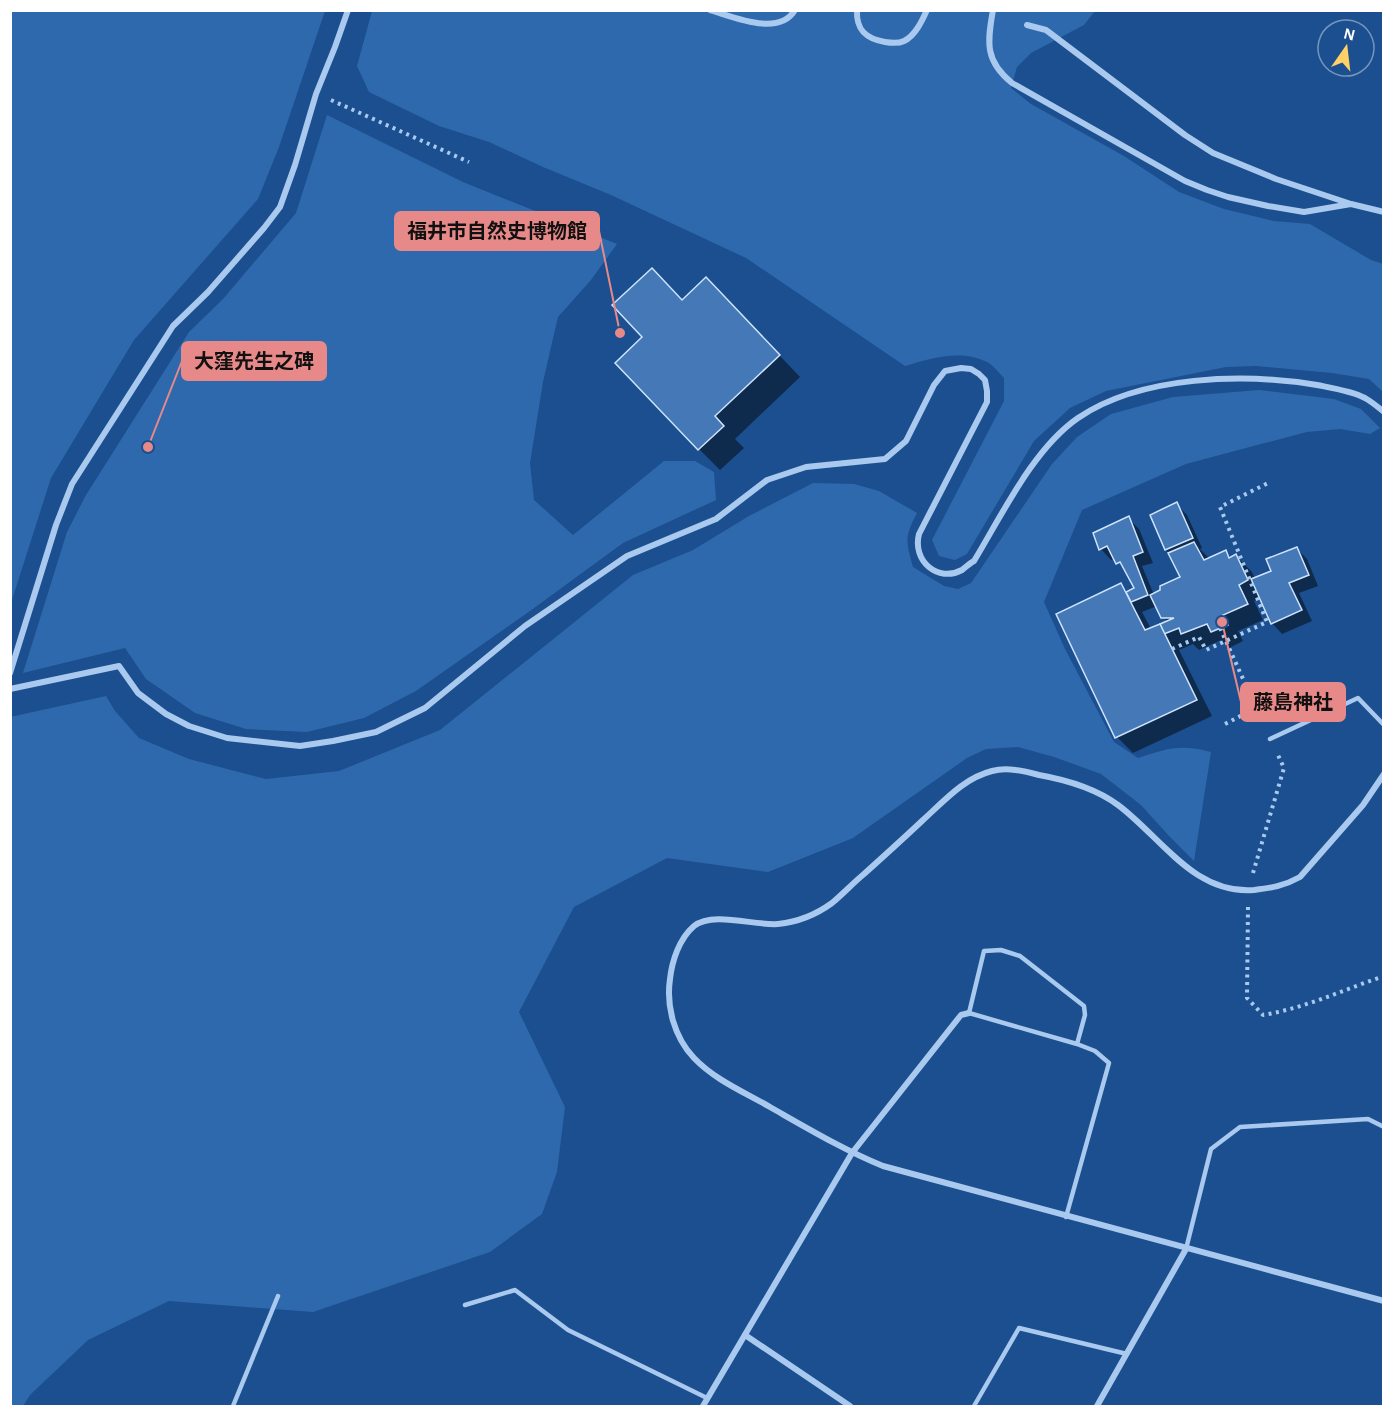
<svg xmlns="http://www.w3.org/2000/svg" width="1394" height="1417" font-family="'Alegreya Sans','Noto Sans JP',sans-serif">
<rect width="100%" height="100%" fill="#1b4f8f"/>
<g fill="#2e69ad">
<path d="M11,10L325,11L279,147L258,199L134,340L51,478L11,603Z"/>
<path d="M372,11H1095L1084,25L1031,53L1017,67L1011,88L1031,104L1124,156L1179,192L1224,209L1274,221L1310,224L1371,260L1383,264V392L1369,379L1332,373L1256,366L1226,367L1106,391L1070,408L1034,441L967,554L955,560L939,556L932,540L1004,401V378C999,373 993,365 987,362C961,349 931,358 905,366L746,258L611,195L543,167L489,142L439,126L369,92L357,66Z"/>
<path d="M327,115L463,182L617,244L591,280L558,317L543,382L530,463L534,500L573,535L664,461H695L714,472L716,500L623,543L530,611L416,691L364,718L307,732L246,729L195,713L146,679L125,648L23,673L67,532L86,495L189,332L223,299L296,213Z"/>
<path d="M1259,390L1334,399L1361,409L1380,428L1370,434L1340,429L1307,432L1261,444L1186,464L1082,510L1044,602L1065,649L1114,742L1138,758C1169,748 1179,744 1211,752L1194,861L1169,836L1141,805L1101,774L1054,757L1018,747L986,749L967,758L853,838L768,872L667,858L574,907L519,1012L565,1107L557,1172L542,1214L490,1252L313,1312L169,1301L88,1340L30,1395L23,1406H10V717L106,696L115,711L139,738L189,759L266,779L339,771L440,730L633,575L693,550L749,516L813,483L854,484L879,491L917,513C904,538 906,541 913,567L944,586L958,589L971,583L1052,464L1077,437L1111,414L1173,397Z"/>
</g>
<g fill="#0007" fill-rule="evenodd">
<path d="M727,300L800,377L735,439L744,448L720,470L699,449L683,301Z"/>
<path d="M1176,504L1187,515L1202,548L1200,549L1210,559L1225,552L1232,558L1236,556L1252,572L1255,579L1273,572L1296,548L1307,559L1318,586L1299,593L1312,621L1282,634L1272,623L1261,598L1254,601L1263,620L1238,631L1243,641L1229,648L1221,640L1199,650L1193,644L1179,650L1212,716L1133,753L1117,737L1121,585L1128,593L1136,589L1127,572L1115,558L1111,560L1101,549L1128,518L1139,529L1153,563L1142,566L1154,595L1182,577L1166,549ZM1157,606L1167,622L1151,629L1142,612Z"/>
</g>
<g fill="#4478b7" stroke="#cfe3fa" stroke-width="1.5">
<path d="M652,268L682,300L706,277L780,355L715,416L724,426L698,450L615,363L642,337L612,305Z"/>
<path d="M1177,502L1193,538L1165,550L1150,515Z"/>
<path d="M1129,516L1143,552L1133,556L1148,595L1131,602L1126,592L1134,588L1120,562L1116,564L1107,546L1099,550L1093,533Z"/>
<path d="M1194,542L1204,560L1226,550L1229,558L1236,554L1248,580L1239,585L1248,604L1223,615L1228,625L1211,632L1207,624L1181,634L1179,628L1164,634L1160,624L1174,618H1161L1150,595L1160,590V586L1180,577L1168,553Z"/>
<path d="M1297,547L1309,575L1289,583L1302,610L1271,624L1251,579L1271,571L1266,559Z"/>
<path d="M1121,583L1145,630L1160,624L1197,700L1115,738L1056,614Z"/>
</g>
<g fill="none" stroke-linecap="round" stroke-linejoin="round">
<g stroke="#a9c9ee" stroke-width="4" stroke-dasharray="3 4.5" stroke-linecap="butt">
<path d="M331,100L469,162"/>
<path d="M1220,628L1263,723"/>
<path d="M1172,649L1199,637L1206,650L1267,622L1220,507L1270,482"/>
<path d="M1225,724L1256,708"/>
<path d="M1253,873L1284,768L1278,755"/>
<path d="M1248,907L1247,998L1263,1015C1305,1008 1343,990 1384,976"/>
</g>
<g stroke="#a9c9ee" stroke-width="4.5">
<path d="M1270,739L1358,698L1384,725"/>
<path d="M1066,1217L1109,1063L1095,1051L1077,1044L969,1013L984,951L1001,950L1020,956L1084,1006L1085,1015L1077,1044"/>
<path d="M1186,1249L1211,1149L1240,1127L1368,1119L1384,1127"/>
<path d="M465,1305L515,1290L568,1330L707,1398"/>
<path d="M233,1406L278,1296"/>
<path d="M974,1406L1019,1328L1127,1354"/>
</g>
<g stroke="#a9c9ee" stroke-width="6">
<path d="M710,10C734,17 779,37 795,10"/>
<path d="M857,10C856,30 866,39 885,42C891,43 898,44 904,41C915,36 922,21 927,10"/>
<path d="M993,10C987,43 985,61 1012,83L1185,181L1207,190L1228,197L1268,206L1304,212L1351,204"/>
<path d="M1027,25L1046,30L1185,135L1213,153L1276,179L1351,204L1384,212"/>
<path d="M10,673L56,525L72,484L173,326L208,292L264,228L280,207L295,165L316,94L335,47L348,10"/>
<path d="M10,689L119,666L138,693L166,714L189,726L227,738L300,746L333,741L376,732L425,708L525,626L627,556L716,519L767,480L806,467L885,459L906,441L934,385L945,371L961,368L971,369L979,374L985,380L987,391V402L919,534C912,561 938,583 962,570C966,567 970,563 974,561C1002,515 1033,449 1078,418C1141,375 1245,373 1317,385C1332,388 1352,391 1365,398C1372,402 1378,407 1384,412"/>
<path d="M1384,774L1363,805L1300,877C1284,886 1271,888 1254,890C1194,895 1161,837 1118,805C1095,788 1067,780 1039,775C1024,771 1007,767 992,771C964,778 944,801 923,820C904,838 884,856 864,874C853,883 843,894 832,903C817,914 797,922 778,924C755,926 713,911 694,926C679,939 672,961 670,979C666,1006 674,1037 694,1058C715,1080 744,1092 770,1107C807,1128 844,1150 883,1166L1384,1301"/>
<path d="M745,1335L850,1406"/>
<path d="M703,1406L852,1153L961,1015L969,1013"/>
<path d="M1097,1406L1186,1249"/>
</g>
</g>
<path fill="none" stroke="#e88989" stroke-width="2" d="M620 333L599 231M148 447L182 361M1222 622L1241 702"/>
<g fill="#e88989" stroke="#1b4f8f" stroke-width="2">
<circle cx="620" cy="333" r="6"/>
<circle cx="148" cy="447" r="6"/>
<circle cx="1222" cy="622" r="6"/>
</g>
<g fill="#e88989" stroke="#e88989" stroke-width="2">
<rect x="395" y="212" width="204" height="38" rx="6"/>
<rect x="182" y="342" width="144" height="38" rx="6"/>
<rect x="1241" y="683" width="104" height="38" rx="6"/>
</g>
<g font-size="20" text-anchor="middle" font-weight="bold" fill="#111">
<text x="497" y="238">福井市自然史博物館</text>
<text x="254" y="368">大窪先生之碑</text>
<text x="1293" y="709">藤島神社</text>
</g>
<rect width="1394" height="1417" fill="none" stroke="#ffffff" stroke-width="24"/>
<g transform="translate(1346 48) rotate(14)"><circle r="28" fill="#1b4f8f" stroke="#7695bc" stroke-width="1.5"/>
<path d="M0-4.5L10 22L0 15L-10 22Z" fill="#ffd166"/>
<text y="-9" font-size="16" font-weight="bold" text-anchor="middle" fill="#ffffff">N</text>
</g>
</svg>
